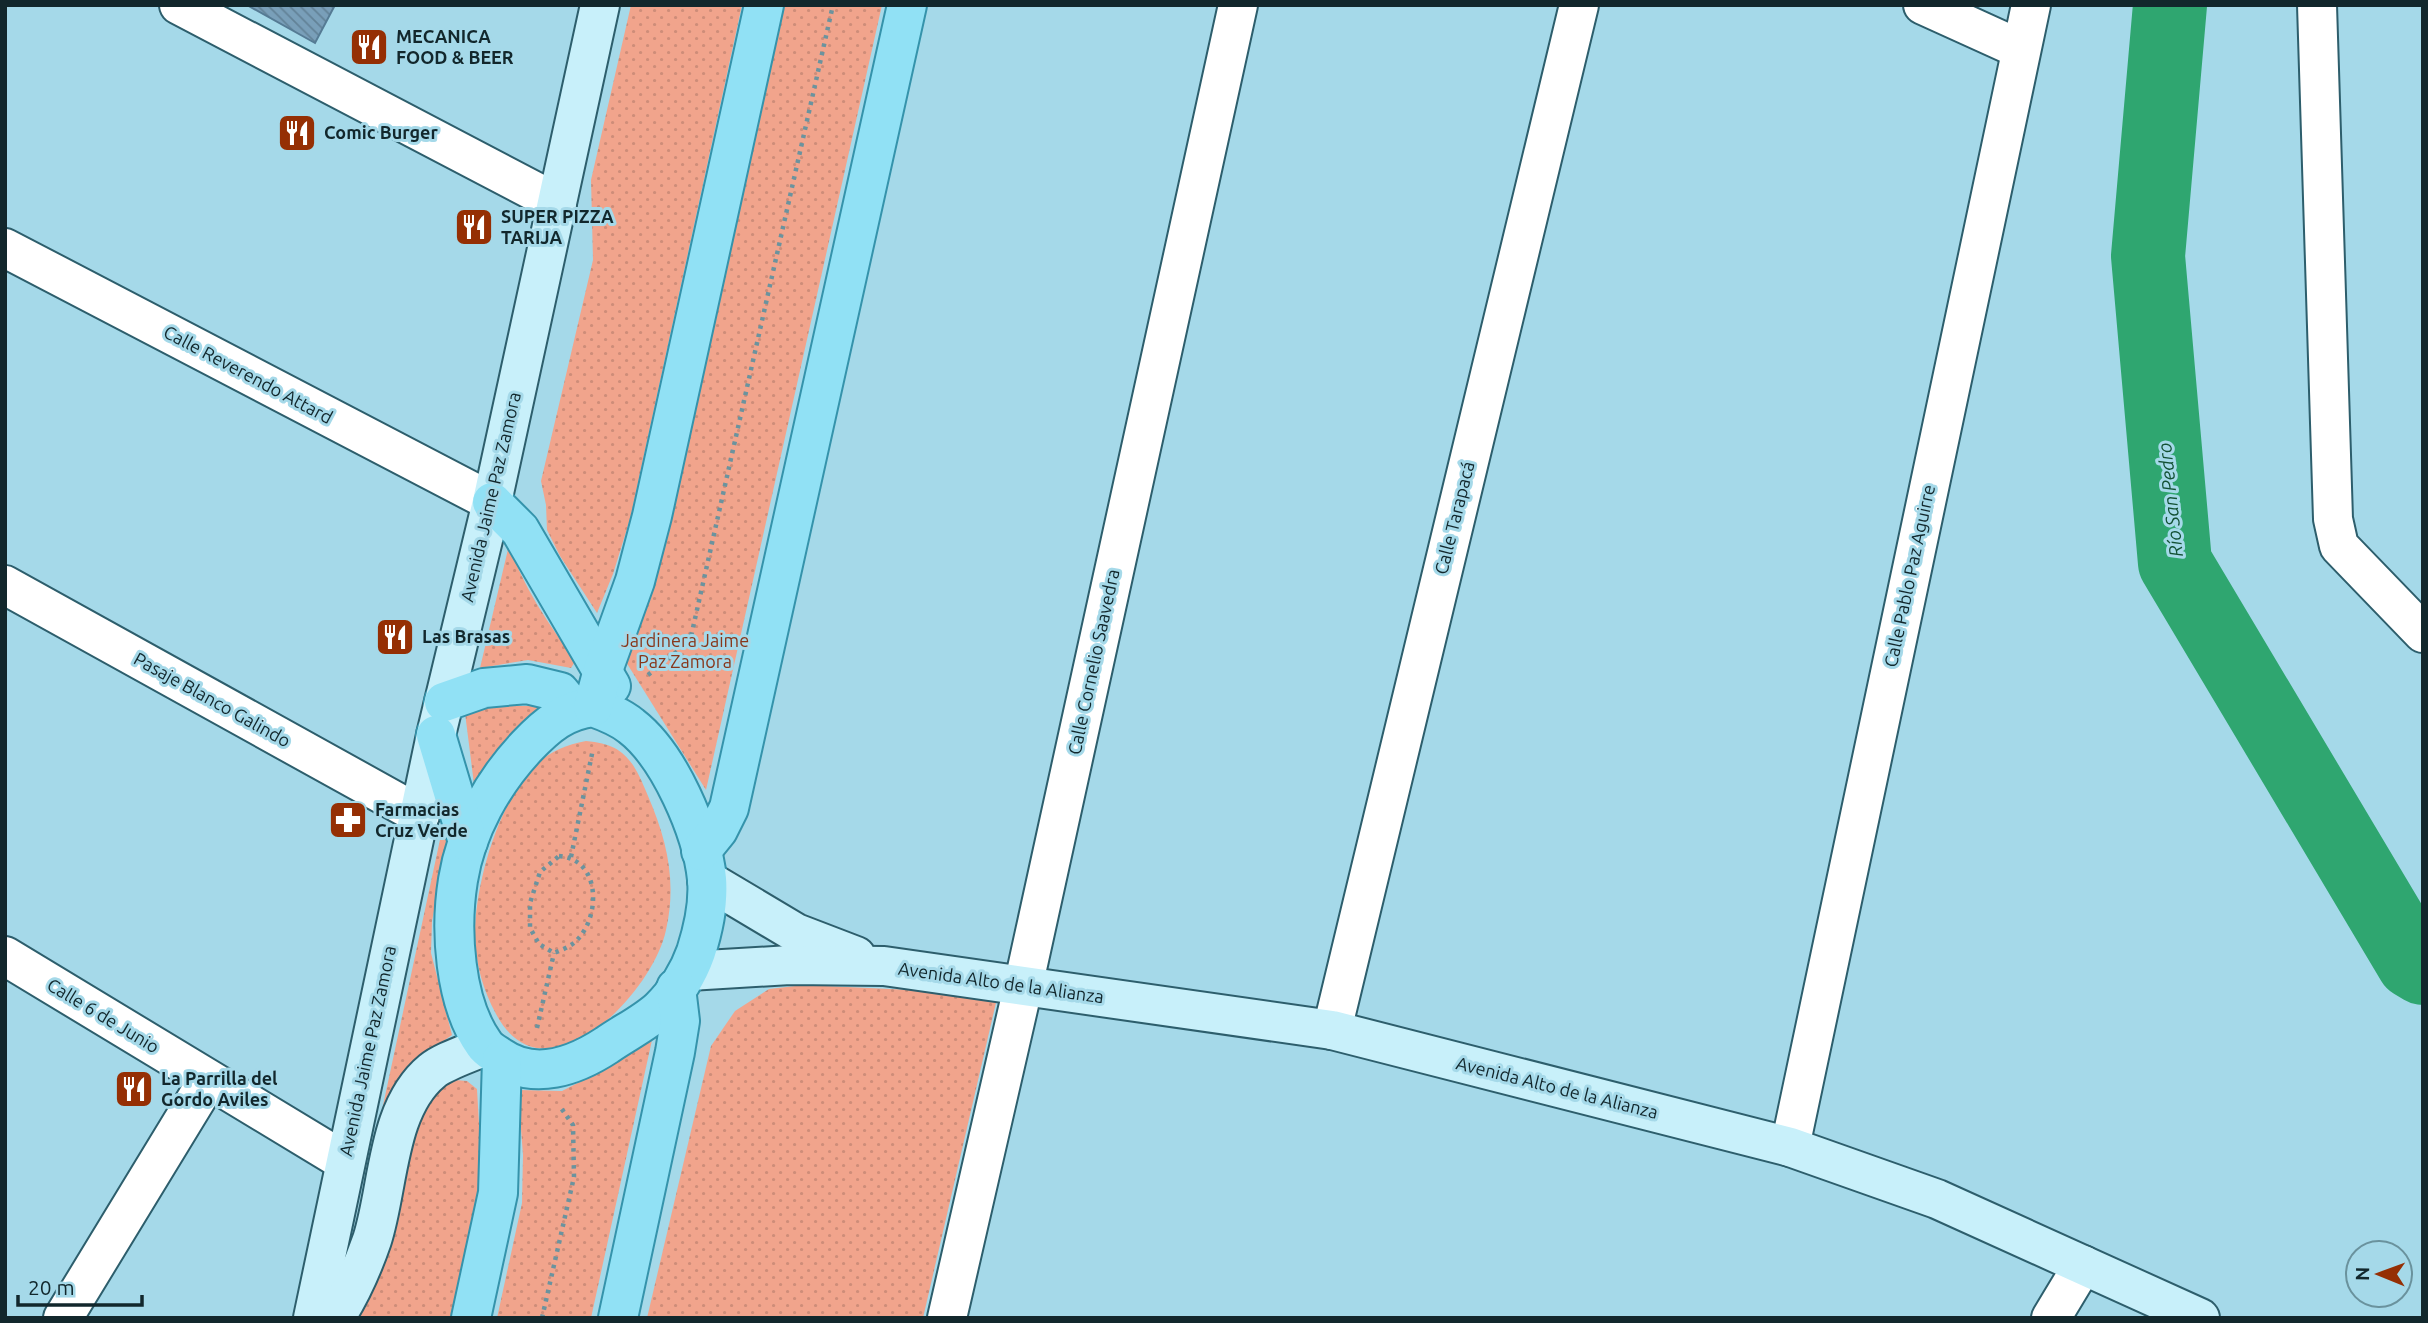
<svg xmlns="http://www.w3.org/2000/svg" width="2428" height="1323" font-family="Ubuntu,sans-serif">
<defs>
<pattern id="park-dots" width="8" height="8" patternUnits="userSpaceOnUse" patternTransform="scale(1.75)"><rect width="8" height="8" fill="#f1a48c"/><path d="M2 2h.1M6 6h.1" fill="none" stroke="#ce8d79" stroke-width="1.8" stroke-linecap="round"/></pattern>
<pattern id="building-back-hatch" width="6" height="6" patternUnits="userSpaceOnUse" patternTransform="scale(1.75)"><rect width="6" height="6" fill="#799fb9"/><path d="M-1 5l2 2M0 0l6 6M5-1l2 2" fill="none" stroke="#628297"/></pattern>
</defs>
<rect width="100%" height="100%" fill="#a5d9e9"/>
<g fill="url(#park-dots)">
<path d="M631,5H742L630,519L613,574L597,613L560,556L547,530L546,505L541,481L593,260L591,180Z"/>
<path d="M785,5H882L706,790L626,662L656,582Z"/>
<path d="M509,545C523,586 549,626 576,660L571,668L528,660L480,668Z"/>
<path d="M495,706H541L505,743L475,792L465,713Z"/>
<path d="M586,741C625,744 634,762 648,796C667,840 677,882 666,930C653,993 545,1106 496,1014C483,990 476,965 475,938C474,888 497,807 531,770C546,753 564,745 586,741Z"/>
<path d="M444,821L449,834L432,921L431,953L452,1035L435,1047L358,1222Z"/>
<path d="M804,985L998,994L923,1318H647L711,1046L735,1011L769,989Z"/>
<path d="M652,1040L591,1318H497L522,1203L523,1155L518,1090L562,1091L609,1067Z"/>
<path d="M455,1080L467,1081L477,1089L482,1177L455,1318H354L383,1267L417,1114L444,1082Z"/>
</g>
<g fill="none" stroke-linecap="round" stroke-linejoin="round">
<path stroke="#2fa670" stroke-width="74" d="M2170,5L2148,256L2175,563L2413,962L2423,968"/>
</g>
<path fill="url(#building-back-hatch)" stroke="#557b94" stroke-width="2" d="M247,5H335L315,43Z"/>
<g fill="none" stroke-linecap="round" stroke-linejoin="round">
<g stroke="#2d5e6c" stroke-width="42">
<g id="street">
<path d="M179,5L557,203"/>
<path d="M1923,5L2020,49"/>
<path d="M2317,5L2333,519L2339,546L2423,633"/>
<path d="M5,248L492,502"/>
<path d="M5,585L420,815"/>
<path d="M5,956L344,1161"/>
<path d="M1332,1030L1579,5"/>
<path d="M1790,1147L2031,5"/>
<path d="M63,1318L208,1080"/>
<path d="M947,1318L1023,987L1238,5"/>
<path d="M2051,1318L2083,1265"/>
</g>
</g>
<g stroke="#2d5e6c" stroke-width="42">
<g id="secondary">
<path d="M707,880L796,933L856,956"/>
<path d="M689,971L790,965L884,966L1332,1030L1790,1147L1937,1199L2200,1318"/>
<path d="M313,1318L436,735L492,502L600,5"/>
<path d="M335,1318C350,1295 363,1266 372,1240C389,1188 386,1109 432,1071C444,1061 470,1053 485,1046"/>
</g>
</g>
<g stroke="#3593ab" stroke-width="42">
<g id="primary">
<path d="M492,502L520,530L611,686"/>
<path d="M444,702L484,688L527,684L560,692L574,709"/>
<path d="M593,707C607,712 620,717 631,726C669,755 702,831 707,879C709,903 703,930 696,952C689,972 676,994 660,1009C645,1023 624,1033 607,1045C575,1066 534,1081 500,1057C494,1053 487,1049 484,1044C454,1002 450,929 458,880C466,830 493,782 527,746C547,725 565,710 593,707Z"/>
<path d="M593,707L603,670L635,581L652,516L764,5"/>
<path d="M436,735L468,842"/>
<path d="M701,851L718,830L729,808L907,5"/>
<path d="M471,1318L498,1193L502,1059"/>
<path d="M618,1318L675,1052L680,1021L676,988"/>
</g>
</g>
<g stroke="#6b939e" stroke-width="4.5" stroke-dasharray="3.5 5" stroke-linecap="butt">
<path d="M648,675L690,641L833,5"/>
<path d="M559,856C600,859 601,914 578,939C572,946 562,950 554,953L539,944L530,928V903L540,872Z"/>
<path d="M571,857L593,749"/>
<path d="M537,1028L554,953"/>
<path d="M542,1318L574,1177L573,1125L561,1108"/>
</g>
<use href="#street" stroke="#fff" stroke-width="38"/>
<use href="#secondary" stroke="#c8f0fa" stroke-width="38"/>
<use href="#primary" stroke="#91e1f5" stroke-width="38"/>
</g>
<defs>
<g id="restaurant-square" transform="scale(2.0125)"><rect x="-9" y="-9" width="18" height="18" rx="4" fill="#952f04" stroke="#a5d9e9"/><path d="M-5-6h1v4h1v-4h1v4h1v-4h1v5L-1.5 .5V6h-2V.5L-5-1ZM5-6V6H3V1.5H1.5Q1.5-4 5-6Z" fill="#fff"/></g>
<g id="pharmacy-square" transform="scale(2.0125)"><rect x="-9" y="-9" width="18" height="18" rx="4" fill="#952f04" stroke="#a5d9e9"/><path d="M-2-6h4v4h4v4h-4v4h-4v-4h-4v-4h4Z" fill="#fff"/></g>
</defs>
<g fill-rule="evenodd">
<use href="#restaurant-square" x="369" y="47"/>
<use href="#restaurant-square" x="297" y="133"/>
<use href="#restaurant-square" x="474" y="227"/>
<use href="#restaurant-square" x="395" y="637"/>
<use href="#pharmacy-square" x="348" y="820"/>
<use href="#restaurant-square" x="134" y="1089"/>
</g>
<g text-anchor="middle" stroke-width="6" stroke-linejoin="round" paint-order="stroke">
<g font-size="18" font-weight="bold" fill="#12272c" stroke="#a5d9e9" text-anchor="start">
<text x="396" y="43">MECANICA<tspan x="396" dy="21">FOOD &amp; BEER</tspan></text>
<text x="324" y="139">Comic Burger</text>
<text x="501" y="223">SUPER PIZZA<tspan x="501" dy="21">TARIJA</tspan></text>
<text x="422" y="643">Las Brasas</text>
<text x="375" y="816">Farmacias<tspan x="375" dy="21">Cruz Verde</tspan></text>
<text x="161" y="1085">La Parrilla del<tspan x="161" dy="21">Gordo Aviles</tspan></text>
</g>
<g font-size="18" fill="#12272c" stroke="#a5d9e9">
<text transform="translate(248 375) rotate(28)" y="6">Calle Reverendo Attard</text>
<text transform="translate(491 497) rotate(-77)" y="6">Avenida Jaime Paz Zamora</text>
<text transform="translate(1455 518) rotate(-76)" y="6">Calle Tarapacá</text>
<text transform="translate(1910 576) rotate(-78)" y="6">Calle Pablo Paz Aguirre</text>
<text transform="translate(1094 662) rotate(-78)" y="6">Calle Cornelio Saavedra</text>
<text transform="translate(212 700) rotate(29)" y="6">Pasaje Blanco Galindo</text>
<text transform="translate(1001 983) rotate(8)" y="6">Avenida Alto de la Alianza</text>
<text transform="translate(103 1016) rotate(31)" y="6">Calle 6 de Junio</text>
<text transform="translate(368 1051) rotate(-78)" y="6">Avenida Jaime Paz Zamora</text>
<text transform="translate(1557 1088) rotate(14)" y="6">Avenida Alto de la Alianza</text>
</g>
<g font-size="18" fill="#88371b" stroke="#a5d9e9">
<text x="685" y="647">Jardinera Jaime<tspan x="685" dy="21">Paz Zamora</tspan></text>
</g>
<g font-size="19" font-style="italic" fill="#135134" stroke="#a5d9e9">
<text transform="translate(2170 500) rotate(-96)" y="7">Río San Pedro</text>
</g>
</g>
<rect width="2428" height="1323" fill="none" stroke="#12272c" stroke-width="14"/>
<g transform="translate(2379 1274) rotate(271)"><circle r="33" fill="#a5d9e9" stroke="#6a929d" stroke-width="2"/>
<path d="M0-5L12 26L0 18L-12 26Z" fill="#952f04"/>
<text y="-10" font-size="19" font-weight="bold" text-anchor="middle" fill="#12272c">N</text>
</g>
<path d="M18 1295v10h124v-10" fill="none" stroke="#12272c" stroke-width="3.5"/>
<text x="28" y="1295" font-size="21" fill="#12272c" stroke="#a5d9e9" stroke-width="5" paint-order="stroke">20 m</text>
</svg>
